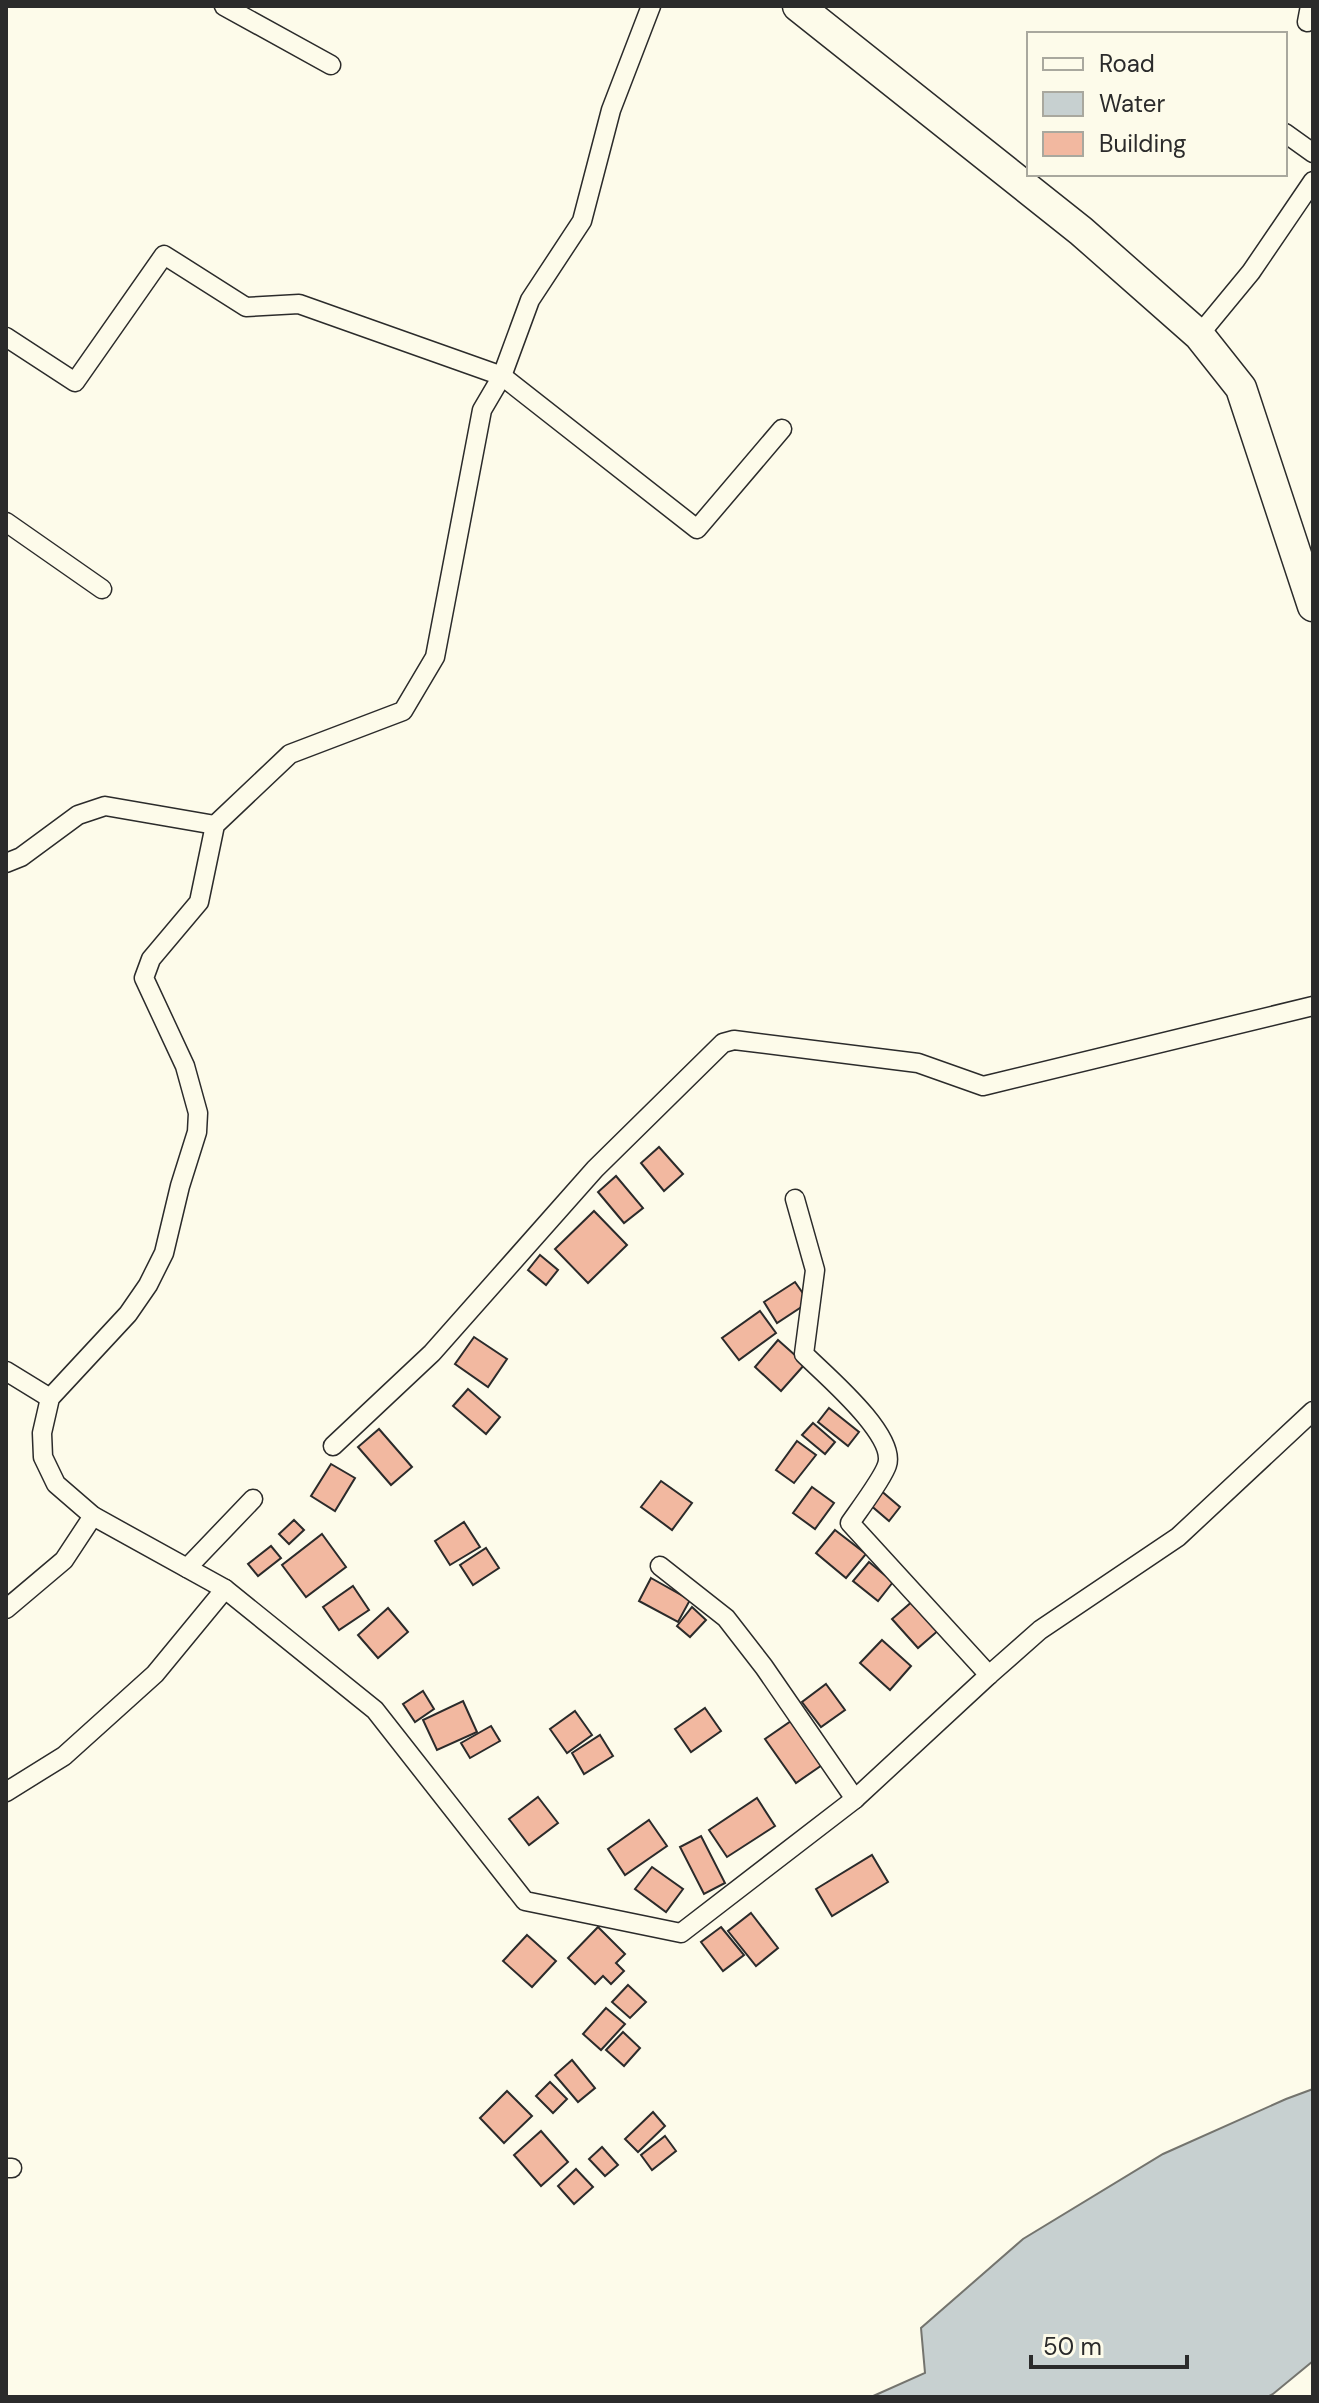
<svg xmlns="http://www.w3.org/2000/svg" width="1319" height="2403" font-family="'DM Sans',sans-serif">
<rect width="100%" height="100%" fill="#fdfbea"/>
<path fill="#c7d0d0" stroke="#74746e" stroke-width="2" d="M1313,2089V2361L1273,2394L1267,2397H871L925,2373L921,2328L1023,2239L1163,2154L1286,2099Z"/>
<g fill="#f2b8a0" stroke="#2b2b2b" stroke-width="2">
<path d="M659,1147L683,1174L664,1191L641,1163Z"/>
<path d="M616,1176L643,1208L624,1223L598,1192Z"/>
<path d="M594,1211L627,1245L588,1283L555,1249Z"/>
<path d="M540,1255L558,1270L546,1285L528,1270Z"/>
<path d="M795,1282L809,1302L777,1323L764,1302Z"/>
<path d="M760,1311L776,1333L739,1360L722,1338Z"/>
<path d="M474,1337L507,1359L488,1387L455,1364Z"/>
<path d="M778,1340L805,1364L781,1391L755,1367Z"/>
<path d="M468,1389L500,1417L486,1434L453,1406Z"/>
<path d="M829,1408L859,1432L848,1446L818,1422Z"/>
<path d="M813,1423L835,1442L825,1454L802,1435Z"/>
<path d="M379,1429L412,1467L391,1485L358,1447Z"/>
<path d="M797,1441L816,1455L794,1483L776,1470Z"/>
<path d="M331,1464L355,1478L335,1511L311,1496Z"/>
<path d="M661,1481L692,1503L672,1530L641,1507Z"/>
<path d="M812,1487L834,1503L815,1529L793,1513Z"/>
<path d="M879,1489L900,1507L889,1521L868,1503Z"/>
<path d="M294,1520L304,1530L289,1544L279,1534Z"/>
<path d="M464,1522L480,1547L450,1565L435,1541Z"/>
<path d="M835,1530L866,1554L846,1578L816,1553Z"/>
<path d="M322,1534L346,1567L306,1597L282,1565Z"/>
<path d="M271,1546L281,1558L258,1576L248,1564Z"/>
<path d="M486,1548L499,1568L473,1585L460,1565Z"/>
<path d="M869,1562L893,1582L878,1601L853,1581Z"/>
<path d="M651,1578L690,1600L678,1622L639,1601Z"/>
<path d="M353,1586L369,1610L339,1630L323,1607Z"/>
<path d="M914,1600L940,1629L918,1648L892,1619Z"/>
<path d="M692,1607L706,1620L690,1637L677,1626Z"/>
<path d="M388,1608L408,1632L378,1658L358,1635Z"/>
<path d="M882,1640L911,1666L890,1690L860,1663Z"/>
<path d="M826,1684L845,1710L821,1727L802,1702Z"/>
<path d="M423,1691L434,1709L415,1722L403,1704Z"/>
<path d="M463,1701L477,1732L437,1750L423,1720Z"/>
<path d="M705,1708L721,1731L691,1752L675,1729Z"/>
<path d="M575,1711L592,1735L567,1753L550,1729Z"/>
<path d="M794,1719L825,1763L796,1783L765,1739Z"/>
<path d="M491,1726L500,1741L470,1758L461,1743Z"/>
<path d="M600,1735L613,1756L584,1774L572,1753Z"/>
<path d="M538,1797L558,1823L529,1845L509,1819Z"/>
<path d="M757,1798L775,1826L727,1857L709,1830Z"/>
<path d="M649,1820L667,1846L625,1875L608,1849Z"/>
<path d="M701,1836L725,1883L704,1894L680,1847Z"/>
<path d="M872,1855L888,1882L832,1916L816,1889Z"/>
<path d="M652,1867L683,1889L666,1912L635,1889Z"/>
<path d="M751,1913L778,1948L756,1966L728,1931Z"/>
<path d="M598,1927L625,1954L616,1963L624,1971L611,1984L603,1976L595,1984L568,1958Z"/>
<path d="M721,1927L744,1955L723,1971L701,1942Z"/>
<path d="M527,1935L556,1961L532,1987L503,1961Z"/>
<path d="M628,1985L646,2002L630,2018L612,2002Z"/>
<path d="M606,2008L625,2024L601,2050L583,2034Z"/>
<path d="M623,2032L640,2048L624,2066L606,2050Z"/>
<path d="M572,2060L595,2088L578,2102L555,2075Z"/>
<path d="M550,2082L567,2099L553,2113L536,2096Z"/>
<path d="M507,2091L532,2116L504,2143L480,2118Z"/>
<path d="M653,2112L665,2126L638,2152L625,2139Z"/>
<path d="M541,2131L568,2162L541,2186L514,2155Z"/>
<path d="M665,2136L676,2151L652,2170L641,2155Z"/>
<path d="M602,2147L618,2165L605,2176L589,2159Z"/>
<path d="M576,2169L593,2187L574,2204L558,2186Z"/>
</g>
<g fill="none" stroke-linecap="round" stroke-linejoin="round">
<g stroke="#2b2b2b" stroke-width="21">
<g id="street">
<path d="M224,6L331,65"/>
<path d="M651,6L611,110L582,221L530,300L502,376L482,410L435,657L403,711L290,754L215,825L199,902L151,959L144,978L185,1066L198,1113L197,1132L180,1186L164,1253L148,1285L128,1314L50,1398L42,1433L43,1457L56,1484L93,1516L225,1589L375,1710L525,1901L681,1933L855,1799L989,1675L1040,1630L1178,1537L1313,1411"/>
<path d="M1307,22L1310,6"/>
<path d="M1285,133L1313,153"/>
<path d="M1199,335L1251,272L1313,181"/>
<path d="M6,337L75,382L164,255L246,307L299,304L502,376L697,529L782,429"/>
<path d="M6,522L102,589"/>
<path d="M6,863L21,857L78,815L105,806L215,825"/>
<path d="M795,1199L815,1270L804,1354C824,1374 897,1435 887,1465C883,1478 859,1510 850,1523L989,1675"/>
<path d="M6,1371L50,1398"/>
<path d="M333,1446L432,1353L595,1169L723,1043L734,1040L918,1063L983,1086L1313,1006"/>
<path d="M660,1566L726,1618L764,1667L855,1799"/>
<path d="M187,1568L253,1499"/>
<path d="M6,1609L64,1560L93,1516"/>
<path d="M6,1792L64,1756L155,1674L225,1589"/>
<path d="M6,2168H12"/>
</g>
</g>
<g stroke="#2b2b2b" stroke-width="33">
<path id="primary" d="M798,6L1081,231L1199,335L1241,388L1313,606"/>
</g>
<use href="#street" stroke="#fdfbea" stroke-width="18"/>
<use href="#primary" stroke="#fdfbea" stroke-width="30"/>
</g>
<rect width="1319" height="2403" fill="none" stroke="#2b2b2b" stroke-width="16"/>
<rect x="1027" y="32" width="260" height="144" fill="#fdfbea" stroke="#a9a89e" stroke-width="2"/>
<rect x="1043" y="58" width="40" height="12" fill="#fdfbea" stroke="#a9a89e" stroke-width="2"/>
<text x="1099" y="72" font-size="24" fill="#2b2b2b">Road</text>
<rect x="1043" y="92" width="40" height="24" fill="#c7d0d0" stroke="#a9a89e" stroke-width="2"/>
<text x="1099" y="112" font-size="24" fill="#2b2b2b">Water</text>
<rect x="1043" y="132" width="40" height="24" fill="#f2b8a0" stroke="#a9a89e" stroke-width="2"/>
<text x="1099" y="152" font-size="24" fill="#2b2b2b">Building</text>
<path d="M1031 2355v12h156v-12" fill="none" stroke="#2b2b2b" stroke-width="4"/>
<text x="1043" y="2355" font-size="24" fill="#2b2b2b" stroke="#fdfbea" stroke-width="6" paint-order="stroke">50 m</text>
</svg>
